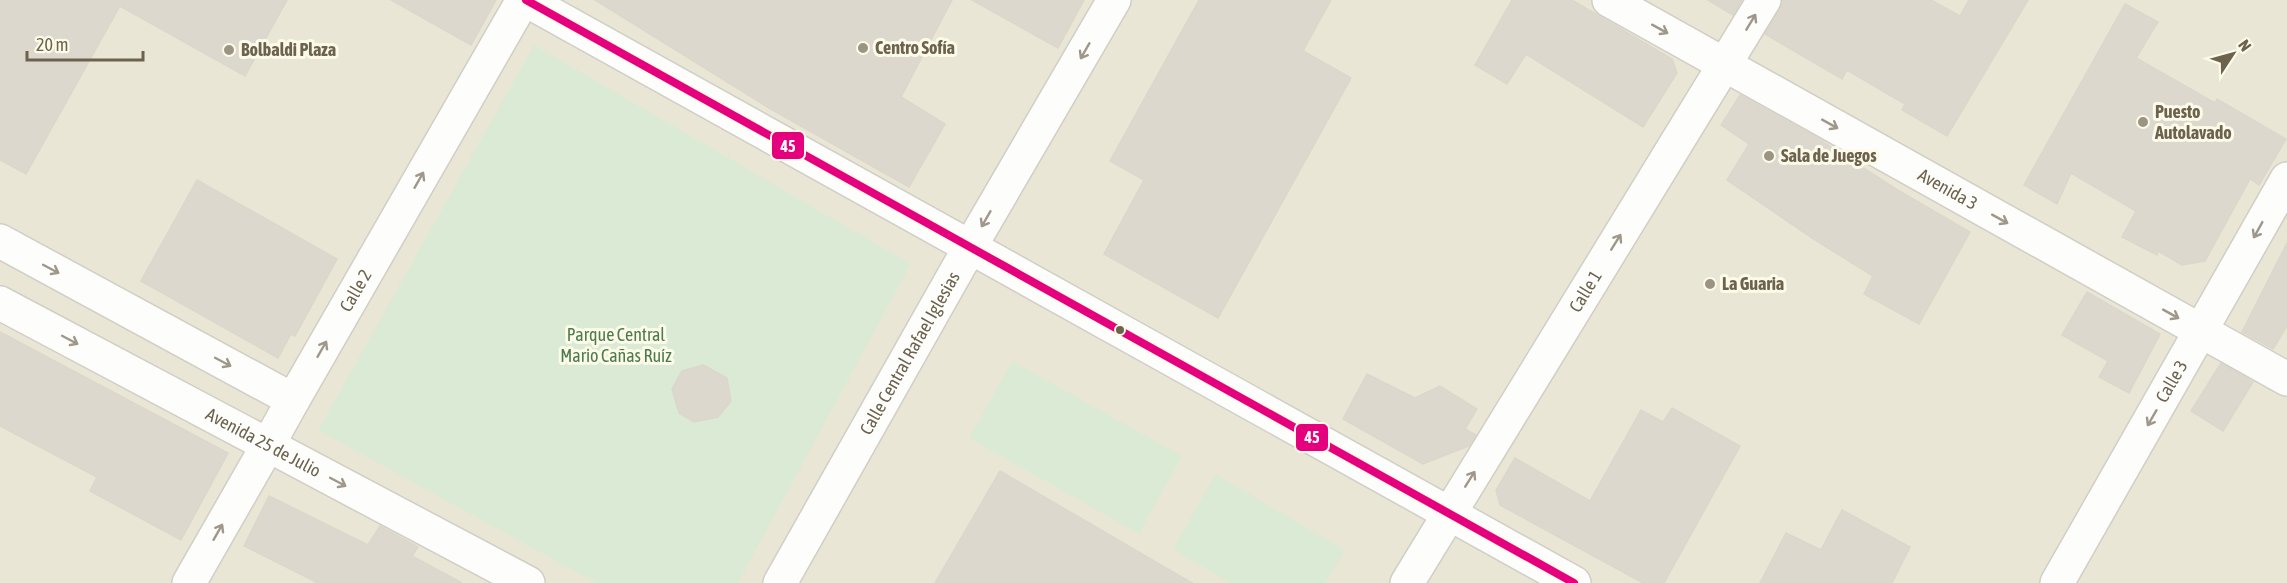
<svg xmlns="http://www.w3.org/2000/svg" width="2287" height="583" font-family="'Asap Condensed',sans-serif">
<rect width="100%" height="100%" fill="#f3f2e8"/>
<rect fill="#eae6d5" x="0" y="0" width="2287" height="583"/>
<g fill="#dbead4">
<path d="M534,45L911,264L738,583H596L318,430Z"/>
<path d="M1012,361L1182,456L1139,534L969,438Z"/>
<path d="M1215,474L1345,550L1326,583H1230L1173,549Z"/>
</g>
<g fill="#ddd8ce" stroke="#dbd7cb" stroke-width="1.5">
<path d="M0,0H287L245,76L120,6L26,174L0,160Z"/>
<path d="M391,0H496L471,45Z"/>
<path d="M595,0H952L901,97L945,124L909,187L769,108Z"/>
<path d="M972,0H1084L1058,48Z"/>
<path d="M1199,0H1331L1303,51L1351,78L1218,318L1104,254L1144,180L1110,161Z"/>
<path d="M1512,0H1572L1672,59L1677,73L1643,127L1526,54L1507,84L1475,65Z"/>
<path d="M1708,0H1742L1733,15Z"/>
<path d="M1783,0H1931L1960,16L1969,0H2028L1947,136L1902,110L1905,104L1847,70L1842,79L1765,34L1780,10Z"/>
<path d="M2125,4L2158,22L2136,58L2215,103L2217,99L2286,139L2259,185L2250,179L2205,261L2182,265L2158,251L2157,255L2122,237L2136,211L2071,173L2057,204L2024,185Z"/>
<path d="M1740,95L1817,138L1896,189L1970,232L1919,324L1864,294L1873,276L1812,238L1727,180L1749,144L1721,125Z"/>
<path d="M197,180L337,259L295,336L291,334L278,358L141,281Z"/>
<path d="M2287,243V326L2273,349L2242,332Z"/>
<path d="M2087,292L2160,334L2129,393L2099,377L2108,361L2062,335Z"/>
<path d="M0,332L228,453L181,540L90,491L97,477L0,426Z"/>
<path d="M2221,363L2253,382L2223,431L2191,411Z"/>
<path d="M703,365L727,378L731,401L718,417L694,422L679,413L672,389L682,371Z"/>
<path d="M1367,374L1415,398L1440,386L1477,409L1465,429L1476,435L1469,446L1423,464L1343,419Z"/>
<path d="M1672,408L1740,446L1664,583H1643L1500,505L1496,490L1515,458L1590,501L1641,410L1663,422Z"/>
<path d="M1000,471L1192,583H935Z"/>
<path d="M269,496L368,545L380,526L418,547L412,556L462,583H318L244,546Z"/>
<path d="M1842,510L1910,547L1892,583H1760L1786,533L1821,550Z"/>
</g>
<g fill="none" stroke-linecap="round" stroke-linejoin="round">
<g stroke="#d1cec5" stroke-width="36">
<g id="street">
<path id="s1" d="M1609,0L2287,379"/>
<path id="s2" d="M293,400L523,0"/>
<path d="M189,583L268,445"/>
<path id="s3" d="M780,583L970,247L1114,0"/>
<path id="s4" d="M1407,583L1764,0"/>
<path id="s5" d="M2057,583L2287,179"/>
</g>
</g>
<g stroke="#d1cec5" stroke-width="36">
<g id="secondary">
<path d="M526,0L1574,583"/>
<path d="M0,241L293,400L268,445"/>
<path id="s6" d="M0,303L528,583"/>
</g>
</g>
<use href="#street" stroke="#fdfdfc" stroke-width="33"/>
<use href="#secondary" stroke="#fdfdfc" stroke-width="33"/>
<g stroke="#fcfae8" stroke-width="12">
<path id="bus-1" d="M526,0L1574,583"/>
</g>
<use href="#bus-1" stroke="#e5007d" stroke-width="8"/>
</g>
<defs><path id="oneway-shaft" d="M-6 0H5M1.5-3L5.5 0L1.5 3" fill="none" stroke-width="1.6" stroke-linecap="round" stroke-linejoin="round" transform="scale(1.5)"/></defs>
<g stroke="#9f988a">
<use href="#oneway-shaft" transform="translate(1751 22) rotate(-59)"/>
<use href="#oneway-shaft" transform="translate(1660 29) rotate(29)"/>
<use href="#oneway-shaft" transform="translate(1085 51) rotate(120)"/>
<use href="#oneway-shaft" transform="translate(1830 124) rotate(29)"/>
<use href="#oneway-shaft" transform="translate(419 180) rotate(-60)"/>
<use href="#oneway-shaft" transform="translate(986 219) rotate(120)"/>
<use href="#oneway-shaft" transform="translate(2000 219) rotate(29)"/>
<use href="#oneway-shaft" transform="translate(2258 230) rotate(119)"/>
<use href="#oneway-shaft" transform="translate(1616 242) rotate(-58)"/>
<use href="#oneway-shaft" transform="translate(51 269) rotate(28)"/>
<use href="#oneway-shaft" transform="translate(2171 314) rotate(29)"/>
<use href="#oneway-shaft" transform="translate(70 340) rotate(28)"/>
<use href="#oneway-shaft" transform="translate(322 349) rotate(-60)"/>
<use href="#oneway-shaft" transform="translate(223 362) rotate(28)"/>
<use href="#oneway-shaft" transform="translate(2152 418) rotate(120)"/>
<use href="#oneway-shaft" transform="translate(1470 479) rotate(-58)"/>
<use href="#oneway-shaft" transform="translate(338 482) rotate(28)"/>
<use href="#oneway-shaft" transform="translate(218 532) rotate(-60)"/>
</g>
<g fill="#9b9483" stroke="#fcfae8" stroke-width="2">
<circle cx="863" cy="48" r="6"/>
<circle cx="229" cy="50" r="6"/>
<circle cx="2143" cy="122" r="6"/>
<circle cx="1769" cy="156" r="6"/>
<circle cx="1710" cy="284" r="6"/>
</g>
<circle fill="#6c624d" stroke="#fcfae8" stroke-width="2" cx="1120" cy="330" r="5"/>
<g text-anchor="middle" stroke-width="6" stroke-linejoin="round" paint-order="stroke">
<g font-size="18" font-weight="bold" fill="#6c624d" stroke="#fcfae8" text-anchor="start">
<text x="875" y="54">Centro Sofía</text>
<text x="241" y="56">Bolbaldi Plaza</text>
<text x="2155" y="118">Puesto<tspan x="2155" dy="21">Autolavado</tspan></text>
<text x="1781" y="162">Sala de Juegos</text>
<text x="1722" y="290">La Guaria</text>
</g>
<g font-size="18" fill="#6c624d" stroke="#fcfae8">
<text dy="6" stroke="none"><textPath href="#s1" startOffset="388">Avenida 3</textPath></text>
<text dy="6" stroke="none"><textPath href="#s2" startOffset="126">Calle 2</textPath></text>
<text dy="6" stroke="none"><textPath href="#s4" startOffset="342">Calle 1</textPath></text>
<text dy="6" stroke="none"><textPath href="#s3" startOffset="264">Calle Central Rafael Iglesias</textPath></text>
<text dy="6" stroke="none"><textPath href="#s5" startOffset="232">Calle 3</textPath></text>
<text dy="6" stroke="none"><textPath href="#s6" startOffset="298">Avenida 25 de Julio</textPath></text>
</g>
<g font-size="18" fill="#4d7b4d" stroke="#fcfae8">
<text x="616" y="341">Parque Central<tspan x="616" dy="21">Mario Cañas Ruíz</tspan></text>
</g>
</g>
<g stroke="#fcfae8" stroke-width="2">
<rect x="771" y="131" width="34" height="29" rx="6" fill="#e5007d"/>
<rect x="1295" y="423" width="34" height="29" rx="6" fill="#e5007d"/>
</g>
<g font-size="16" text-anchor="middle" font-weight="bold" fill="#fff">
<text x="788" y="152">45</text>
<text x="1312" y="443">45</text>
</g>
<g transform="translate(2233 54) rotate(54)" stroke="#fcfae8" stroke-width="4.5" paint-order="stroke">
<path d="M0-4.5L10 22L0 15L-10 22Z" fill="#6c624d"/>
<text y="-9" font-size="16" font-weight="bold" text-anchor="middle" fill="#6c624d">N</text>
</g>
<path d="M27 51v9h116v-9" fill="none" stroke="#6c624d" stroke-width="3"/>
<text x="36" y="51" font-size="18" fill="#6c624d" stroke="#fcfae8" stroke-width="4.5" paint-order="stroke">20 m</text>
</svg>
